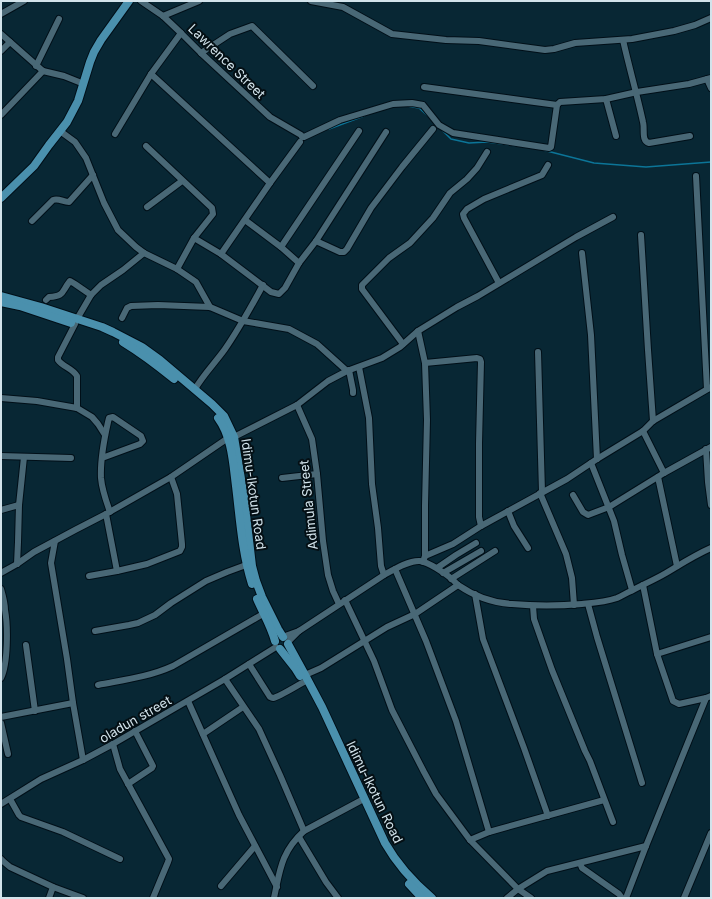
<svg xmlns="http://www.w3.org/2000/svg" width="712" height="899" font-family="Inter,sans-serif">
<rect width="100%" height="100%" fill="#082734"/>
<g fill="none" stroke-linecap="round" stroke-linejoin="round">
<g stroke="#0c7598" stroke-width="1.5">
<path d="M407,106L419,108L429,117"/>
<path d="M329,129L364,116"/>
<path d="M442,130L451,139L469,143L487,142L517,146"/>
<path d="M543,150L594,163L646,167L711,162"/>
</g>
<g stroke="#000f18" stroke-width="8">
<g id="minor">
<path d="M141,1L163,16L181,33L201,53L270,117L301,135L302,137H304L340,120L393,104L412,103L423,105L439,125L453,133L549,148L551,147L557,105"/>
<path d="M311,1L343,7L392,34L446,40L479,41L545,50L554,49L575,43L632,39L674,31L695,25L711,18"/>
<path d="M1,14L24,1"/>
<path d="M163,16L199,1"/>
<path d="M1,34L43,71L64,76L79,82"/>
<path d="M623,40C629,67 637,94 643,122C645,129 641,141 649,143L690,136"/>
<path d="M1,51L10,42"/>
<path d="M201,53L230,34L252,26L313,86"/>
<path d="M36,66L59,19"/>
<path d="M151,74L270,183"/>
<path d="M707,79L711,88"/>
<path d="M424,87L557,105L560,102L606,99L637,92L689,84L711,78"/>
<path d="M606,99L616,136"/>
<path d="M1,115L43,71"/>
<path d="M60,131L75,142L86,158L104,203L118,230L136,247L144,253L177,269L196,282L210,307"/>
<path d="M115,134L151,74L181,33"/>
<path d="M146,146L212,208L213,214L194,238L177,269"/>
<path d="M696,176L707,389"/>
<path d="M147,207L182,181"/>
<path d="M245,220L281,247L299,263"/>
<path d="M32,221L53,200C59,198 63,202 69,202L93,175"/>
<path d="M641,235L648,350L653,421"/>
<path d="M194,238L221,254L271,292L279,294L285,288L299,263L316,241L386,132"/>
<path d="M316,241L340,252H344L347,249L371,208L402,167L433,129"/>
<path d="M281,247L359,131"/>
<path d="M582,253L591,335L597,459"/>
<path d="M221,254L270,183L300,142"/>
<path d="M499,283L464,218L463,214L467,209L484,199L542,175L548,165"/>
<path d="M46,300L49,297C65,296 61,292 70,281L75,284L91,295"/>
<path d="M122,318L127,308L131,306L158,305L210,307L243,321L289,329L317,344L347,371"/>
<path d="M77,319L91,295L101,285L123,270L144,253"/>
<path d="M75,324L58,357V360C63,367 72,368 77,376V408"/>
<path d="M418,331L425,363L427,420L425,505V556"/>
<path d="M403,344L362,289V285L389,258L410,243L433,218L450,193L467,179L477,168L487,152"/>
<path d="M538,352L542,492"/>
<path d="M425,363L477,358L480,359L481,362L479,443V517L481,526"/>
<path d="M359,367L369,418L372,484L378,528L381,566L384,575"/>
<path d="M349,370L353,390V393"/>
<path d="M195,389C203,375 215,363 225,349C239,329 251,307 263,285"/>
<path d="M1,398L37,401L77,408L92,417L98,424L105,435"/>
<path d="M297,405L312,439L317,474L323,541L328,575L333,591L339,604"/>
<path d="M643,431L664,473"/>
<path d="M234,437L297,405L328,381L347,371L382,358L400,347L418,331L457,307L478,296L576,237L613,217"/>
<path d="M706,449L708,482L711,505"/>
<path d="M1,456L71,458"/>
<path d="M102,458L140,444L143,441L141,436L113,417L109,418L108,422C104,440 100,459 101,478C102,490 106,501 110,512"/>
<path d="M591,463L614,521L622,555L632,590"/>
<path d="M658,477L677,566"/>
<path d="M282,478L317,474"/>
<path d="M540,493L566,554L572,578L574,605"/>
<path d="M573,495L583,512L588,515L609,507L664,473L711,447"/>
<path d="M1,510L19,505"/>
<path d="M508,511L514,526L528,548"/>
<path d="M106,514L117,571"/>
<path d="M55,541L51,563L67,659L73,703L83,760"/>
<path d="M423,562L425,556L453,544L481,526L567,479L597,459L643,431L653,421L711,387"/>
<path d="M17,564L18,542L19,505L24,457"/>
<path d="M437,568L456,555L476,543"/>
<path d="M395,569L426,641L456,721L489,832"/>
<path d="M1,573L17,564L34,552L75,530L106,514L171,477L228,438"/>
<path d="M443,573L481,551"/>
<path d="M89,576L117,571L147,564L180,551L182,547V544L177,494L171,477"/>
<path d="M451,579L495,551"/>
<path d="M643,585L657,654L673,701L679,704L706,698"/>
<path d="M1,589C3,596 5,603 5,610C8,626 8,664 1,678"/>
<path d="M475,594L483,639L524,748L548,816"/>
<path d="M345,600L374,661L392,710L424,772L436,794L470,840L518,889L531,898"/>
<path d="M588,604L597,637L642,783"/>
<path d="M533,606L534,619L552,670L585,751L590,761L613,822"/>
<path d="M95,631L129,625L138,623L155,615L171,603L206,581L227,572L246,565"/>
<path d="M284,637L288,635L299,631L384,575C393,570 409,560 420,561C428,562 445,573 452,579C454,581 456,583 458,585C474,596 493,603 512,604C535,606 558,606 582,604C593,603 606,602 617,598C622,596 626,593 631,591C642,585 654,580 666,573C681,564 695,555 711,548"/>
<path d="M288,642L299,631"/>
<path d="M26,645L35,711"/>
<path d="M657,654L711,637"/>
<path d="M249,664L270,697C271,697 272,698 273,698C279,697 298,685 304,682"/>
<path d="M305,675L321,668L387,627L415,614L458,585"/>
<path d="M225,679L259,729L280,775L304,831"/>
<path d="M98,685C123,680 149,677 173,666L263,614"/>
<path d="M188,701L239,815L277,887"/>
<path d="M1,717L73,703"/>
<path d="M1,723L8,754"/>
<path d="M203,734L243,707"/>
<path d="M113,744L120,769L169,859L168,862L160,881L153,898"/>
<path d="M128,784L152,768L153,766L135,731"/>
<path d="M10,799L19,815L21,817L63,832L120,859"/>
<path d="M1,804L41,779L83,760L113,744L225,679L276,647"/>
<path d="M299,837L326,882L338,898"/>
<path d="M470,840L489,832L604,800"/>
<path d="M1,859L4,862L10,867L53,887L83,898"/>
<path d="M580,863L582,868L585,870L619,894L622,898"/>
<path d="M221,886L255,846"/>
<path d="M49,898L53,887"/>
<path d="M274,898C280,870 281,852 304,831L360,801"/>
<path d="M507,898L518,889L547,871L646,846"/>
<path d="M626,898L646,846L706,698L711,696"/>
<path d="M684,898L711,833"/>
</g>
</g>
<g stroke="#000f18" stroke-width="10">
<g id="major">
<path d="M1,198L34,166L49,145L60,131L67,122L78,101L90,62L94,52L101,40L129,1"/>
<path d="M1,296L41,307L102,327L113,332L142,347L160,360L212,404L224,416L234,437L244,497L252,566L256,581L262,597L278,629L283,637"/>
<path d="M1,302L20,306L71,323"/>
<path d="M123,342C141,353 157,365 174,379"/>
<path d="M218,418C232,437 233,463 236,486C240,519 242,552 252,584"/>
<path d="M257,599C263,613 271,626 275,641"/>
<path d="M288,644L305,675L322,707L385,843C397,864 413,882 432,898"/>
<path d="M280,649L295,668L300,676"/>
<path d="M409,884L422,898"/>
</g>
</g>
<use href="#minor" stroke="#496876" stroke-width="6"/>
<use href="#major" stroke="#4a90ad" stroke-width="8"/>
</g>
<g text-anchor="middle" stroke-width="4" stroke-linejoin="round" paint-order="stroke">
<g font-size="13" fill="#d2e3eb" stroke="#040f14">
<text transform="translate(227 61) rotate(44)" y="5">Lawrence Street</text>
<text transform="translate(254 494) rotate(82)" y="5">Idimu-Ikotun Road</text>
<text transform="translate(308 505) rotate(-96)" y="5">Adimula Street</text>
<text transform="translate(135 719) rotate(-30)" y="5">oladun street</text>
<text transform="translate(375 792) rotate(64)" y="5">Idimu-Ikotun Road</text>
</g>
</g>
<rect width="712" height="899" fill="none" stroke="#d2e3eb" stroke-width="4"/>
</svg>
